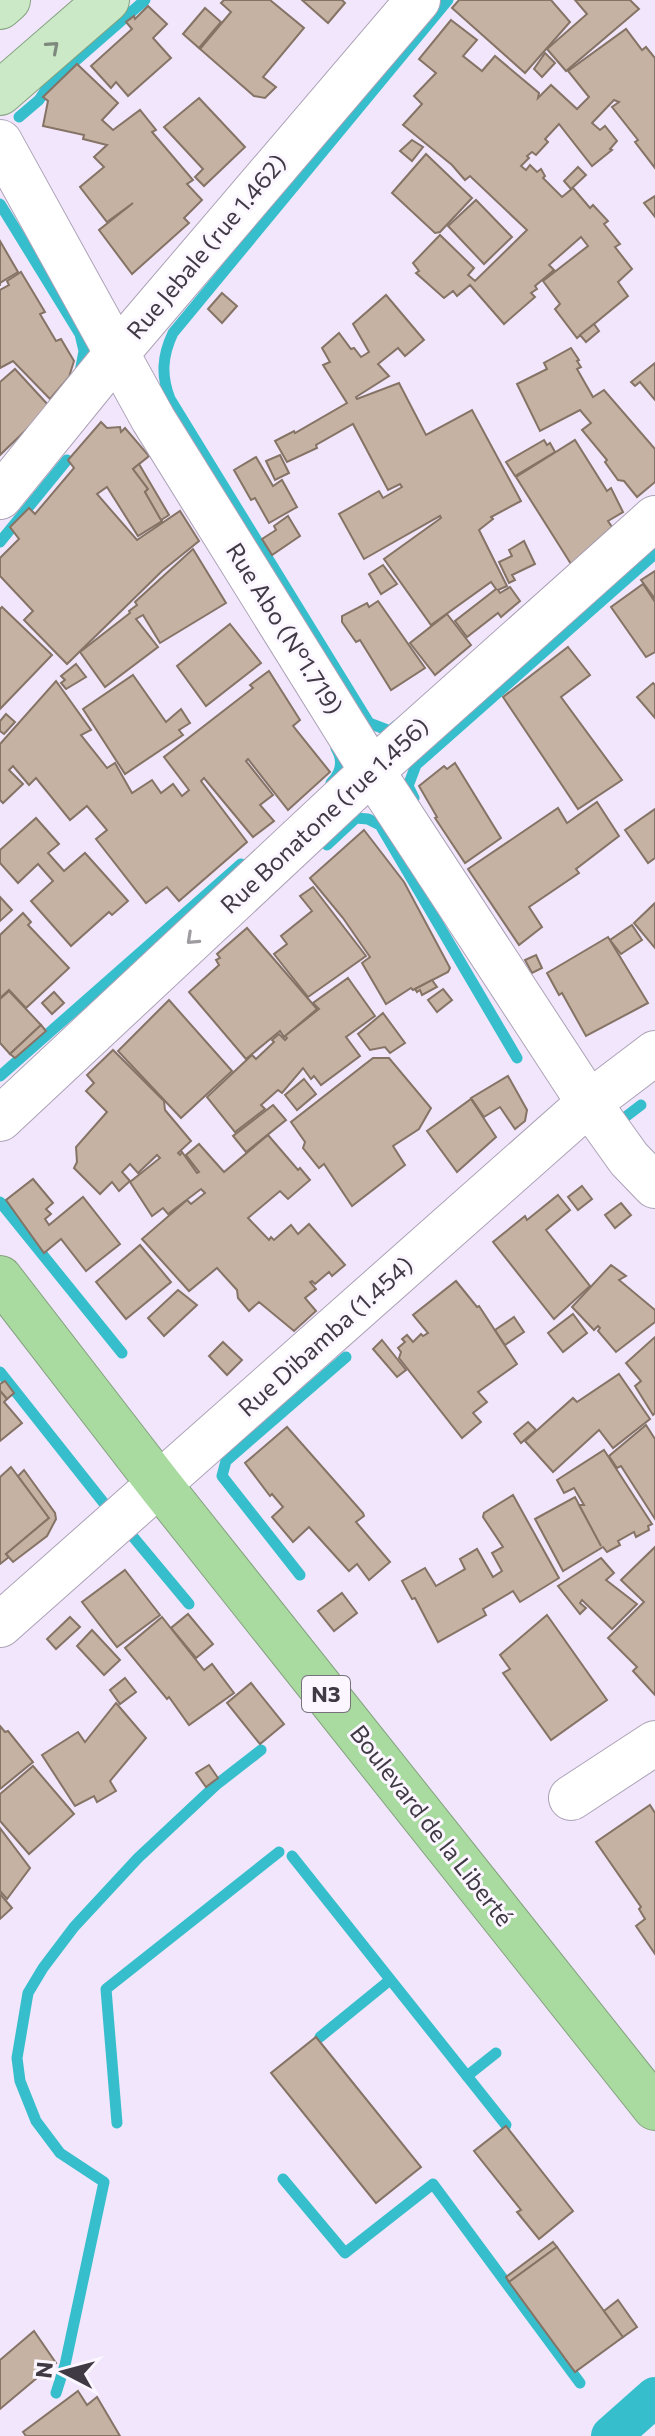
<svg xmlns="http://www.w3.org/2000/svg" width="655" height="2436" font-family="Commissioner,sans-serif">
<rect width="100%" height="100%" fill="#f1e6fb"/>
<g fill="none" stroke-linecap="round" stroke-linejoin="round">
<g stroke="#37becc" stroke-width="11">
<path d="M19,117L39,100L51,82L145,0"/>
<path d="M0,204L80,334L84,351L80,372"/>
<path d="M0,542L67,460"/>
<path d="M397,725L390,731L369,723L170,399C161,376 162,356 173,333L448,0"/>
<path d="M331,783C341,773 344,761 336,748"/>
<path d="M414,798L408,786L416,765L655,554"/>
<path d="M327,845L356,818L368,819L380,825L517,1058"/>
<path d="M0,1076L241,864"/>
<path d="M623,1127L624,1118L641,1105"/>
<path d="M0,1202L122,1353"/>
<path d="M0,1372L107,1507L102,1512"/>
<path d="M134,1538L189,1604"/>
<path d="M300,1575L222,1476L226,1461L346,1357"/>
<path d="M292,1856L506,2125"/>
<path d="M320,2037L390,1980"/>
<path d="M467,2076L496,2053"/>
<path d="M117,2123L106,1989L279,1852"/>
<path d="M283,2179L345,2253L433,2184L580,2383"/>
<path d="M56,2393L65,2365L104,2182L60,2153L36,2121L20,2081L17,2058L28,1993L43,1968L74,1927L138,1858L216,1785L261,1750"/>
</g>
<path stroke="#37becc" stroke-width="40" d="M611,2436L655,2397"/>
</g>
<g fill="#c6b2a3" stroke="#857365" stroke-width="2">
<path d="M224,0H270L304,28L263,77L276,87L265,98L254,96L200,49L231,12L221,3Z"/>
<path d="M302,0H342L345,3L328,23Z"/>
<path d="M459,0H551L570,22L525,73L452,8Z"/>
<path d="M575,0H630L639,9L566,71L547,49L587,14Z"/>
<path d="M148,6L167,24L153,38L171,58L128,96L116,82L111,88L91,66L132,29L126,22L134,16L135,19Z"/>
<path d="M205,8L221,22L199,48L183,34Z"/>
<path d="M451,20L477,40L463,56L482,71L495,56L539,93L538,98L551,85L577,109L589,97L568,71L626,29L642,50L646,47L655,58V168L635,142L638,140L612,107L619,102L614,100L592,123L600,130L605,126L617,141L610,149L612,150L592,166L559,124L545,139L548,142L536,155L532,152L527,156L529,158L521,166L526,170L530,165L537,172L541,169L545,176L543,178L562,197L573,188L590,208L593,205L608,221L604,224L620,244L615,247L632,269L618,282L628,296L577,338L555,309L560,304L543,281L588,246L581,237L549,265L554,270L535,286L537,289L531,293L535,297L504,324L470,285L457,296L453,291L444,298L416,273L419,271L413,263L440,235L474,268L468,275L475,281L527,230L470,176L465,180L452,165L403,125L422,104L414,96L436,73L419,59Z"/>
<path d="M545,53L555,63L542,77L534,69Z"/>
<path d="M77,64L118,103L102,120L113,130L140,110L156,130L152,132L193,180L187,184L202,200L184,218L189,223L132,274L99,230L133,203L107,222L80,187L104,167L94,157L107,145L83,139L84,135L43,126L48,101L43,97Z"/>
<path d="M199,98L245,147L204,186L195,177L203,169L164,127Z"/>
<path d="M412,140L423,147L412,161L400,151Z"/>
<path d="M426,154L472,198L440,232L435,233L392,193Z"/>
<path d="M578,167L586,175L571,189L564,181Z"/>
<path d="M655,196V217L644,203Z"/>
<path d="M476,200L512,237L484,264L448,226Z"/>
<path d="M0,241L18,272L0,283V286Z"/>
<path d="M21,272L45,312L40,314L56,341L61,339L74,361L69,377L50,399L13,361L0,368V290L9,285L7,281Z"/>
<path d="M222,293L237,306L222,323L208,309Z"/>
<path d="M386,295L424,340L405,356L398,348L378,364L389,376L356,397L357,399L399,383L426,435L472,410L521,501L491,517L493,519L479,530L507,586L498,590L500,593L510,587L520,601L501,617L498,613L467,637L455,621L496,589L491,582L431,625L384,559L441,518L440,516L364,559L339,514L379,491L383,498L402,487L400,484L388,490L353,424L316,445L317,448L287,462L275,441L294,431L295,433L347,403L323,365L330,362L322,348L339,333L351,349L354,348L361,357L369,352L353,324Z"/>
<path d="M594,324L599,331L586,342L580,335Z"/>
<path d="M571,348L579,360L577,361L581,367L577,369L593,397L604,390L655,449V482L637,497L624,481L618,480L605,462L607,460L582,430L591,423L580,410L540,431L517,384L547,369L544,363Z"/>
<path d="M655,363V400L640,382L635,386L631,382Z"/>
<path d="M15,369L50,407L0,455V382Z"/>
<path d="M101,422L107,428L120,427L121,432L125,428L149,456L133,469L148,489L145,492L162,521L138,536L107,487L97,494L137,540L180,511L199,541L162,571L67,664L24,620L33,611L0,576V558L19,539L10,527L29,508L35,514L74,468L68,460Z"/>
<path d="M544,440L547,445L550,443L555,452L515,476L506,462Z"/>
<path d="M575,440L607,491L611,488L623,512L608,521L612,527L571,564L516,477Z"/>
<path d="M280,455L289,473L275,480L266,461Z"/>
<path d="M256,457L273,486L282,480L297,507L269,523L255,498L251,500L234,470Z"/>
<path d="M139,464L169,515L161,520L145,492L148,489L133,469Z"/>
<path d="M288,516L300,536L272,555L262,539L276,530L274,526Z"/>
<path d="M524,541L535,564L512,575L515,580L509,583L499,562L512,556L509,550Z"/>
<path d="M193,549L226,603L160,643L143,615L136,619L158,647L105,687L80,652L130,613L129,611L137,605L135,602Z"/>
<path d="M383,565L397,584L381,594L369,574Z"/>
<path d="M655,571V599L641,580Z"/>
<path d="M643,584L655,602V652L646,657L611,607Z"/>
<path d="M378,601L425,668L391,690L360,640L356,642L342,622V616L367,603L369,607Z"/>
<path d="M2,607L52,655L0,709V609Z"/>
<path d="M447,614L471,645L435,675L410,643Z"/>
<path d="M230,624L261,663L206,706L177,666Z"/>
<path d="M568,647L590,675L561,697L622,780L578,809L503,697Z"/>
<path d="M76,664L86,677L66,689L61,683L65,680L61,676Z"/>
<path d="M269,671L300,720L293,726L330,772L288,810L248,759L246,761L273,795L260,805L274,821L253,837L204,778L201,781L247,842L179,901L167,887L146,903L96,839L107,830L87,806L70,820L36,778L29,785L13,766L9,770L23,784L3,803L0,800V744L56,681L91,730L81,735L107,768L115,763L132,793L152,780L161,793L173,784L182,796L189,790L164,757L253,688L250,685Z"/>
<path d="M133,675L166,722L181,709L190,723L179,730L183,735L125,774L83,709Z"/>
<path d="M653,683L655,685V718L637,697Z"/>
<path d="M6,714L15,722L4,734L0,731V721Z"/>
<path d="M455,763L501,838L465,863L435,818L437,817L419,786L444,766L447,769Z"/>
<path d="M597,802L619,836L576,869L579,873L529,907L542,927L519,945L468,869L558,808L567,823Z"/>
<path d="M655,809V858L648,863L625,830Z"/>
<path d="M36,818L59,844L48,853L64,871L85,853L128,901L112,915L109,912L71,946L31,901L53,881L38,864L18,883L0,863V850Z"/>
<path d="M364,830L404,882L450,968L448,972L413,990L411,988L386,1004L362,963L370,957L343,918L310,878Z"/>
<path d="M313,887L366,956L308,997L274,954L287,944L281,936L312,911L300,896Z"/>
<path d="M0,897L12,910L0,921Z"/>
<path d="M655,903V948L634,923Z"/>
<path d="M23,913L31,922L28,925L69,968L26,1008L9,990L0,998V935Z"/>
<path d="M632,925L642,940L621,954L610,940Z"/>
<path d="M247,928L317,1009L284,1037L280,1031L246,1059L189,992L219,965L216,960L220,958L217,954Z"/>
<path d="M608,937L648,1003L586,1036L562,993L559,995L547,973Z"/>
<path d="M536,955L542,968L532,973L525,960Z"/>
<path d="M348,978L375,1016L346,1037L360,1056L321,1085L314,1076L311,1079L303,1068L282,1093L278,1090L261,1105L265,1109L235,1132L207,1097L252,1055L256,1059L274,1042L272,1040L279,1034L285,1040L287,1038L285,1036L319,1009L313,1003Z"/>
<path d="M432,980L437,987L422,995L420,990L417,992L415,989Z"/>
<path d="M443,989L452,1000L437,1012L428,1000Z"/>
<path d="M9,991L41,1025L10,1054L0,1043V999Z"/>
<path d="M54,992L64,1003L52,1014L42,1003Z"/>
<path d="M169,1000L232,1071L181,1118L118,1051Z"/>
<path d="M383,1013L405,1043L390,1053L385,1047L370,1050L358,1034Z"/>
<path d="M41,1025L46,1031L15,1058L10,1054Z"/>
<path d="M113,1050L164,1101L165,1110L191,1141L178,1153L180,1155L182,1152L197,1173L199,1172L186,1155L199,1144L224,1172L268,1135L298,1170L300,1168L310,1180L288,1199L280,1191L248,1218L269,1240L271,1237L274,1240L291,1225L298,1234L309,1224L345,1265L332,1276L329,1272L315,1284L312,1281L310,1282L316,1289L305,1298L316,1311L294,1331L259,1302L249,1311L238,1298L237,1290L217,1268L189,1291L142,1239L187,1200L191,1204L205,1193L201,1189L168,1214L163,1208L152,1216L130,1182L160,1158L157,1155L138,1173L130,1164L122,1172L130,1181L119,1191L112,1182L100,1194L74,1168L77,1162L76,1147L107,1112L86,1091L94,1083L87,1075Z"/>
<path d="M373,1058H389L431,1108L419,1129L393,1146L405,1165L352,1206L324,1164L319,1168L303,1148L305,1142L291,1122Z"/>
<path d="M508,1076L527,1110L525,1121L515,1129L500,1107L484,1117L471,1098Z"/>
<path d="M304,1079L316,1094L297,1110L285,1095Z"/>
<path d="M471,1099L496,1137L457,1172L427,1131Z"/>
<path d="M273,1105L286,1120L246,1152L233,1136Z"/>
<path d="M33,1179L53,1203L46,1209L51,1214L45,1219L49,1225L83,1197L120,1244L86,1271L61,1239L44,1253L6,1200Z"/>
<path d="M582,1186L592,1199L578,1210L568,1197Z"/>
<path d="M558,1195L570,1210L546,1230L590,1286L554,1319L493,1242L525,1216L527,1220Z"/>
<path d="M621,1203L631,1215L615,1228L605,1215Z"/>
<path d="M140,1245L171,1282L126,1319L96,1282Z"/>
<path d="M611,1265L626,1276L619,1280L655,1310V1322L616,1352L598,1331L600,1328L598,1326L594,1330L572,1307Z"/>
<path d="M456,1281L477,1307L479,1306L517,1364L478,1392L487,1402L473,1413L481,1422L462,1438L399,1358L401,1352L398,1348L405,1342L402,1339L407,1335L413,1342L421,1334L423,1336L428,1333L413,1315Z"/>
<path d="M178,1290L197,1305L164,1336L148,1318Z"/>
<path d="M573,1314L587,1333L563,1352L548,1333Z"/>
<path d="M514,1317L524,1332L505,1345L495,1330Z"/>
<path d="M655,1337V1413L653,1415L635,1386L641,1381L626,1363Z"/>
<path d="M382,1340L406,1370L397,1377L373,1349Z"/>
<path d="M223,1342L242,1360L227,1375L209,1356Z"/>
<path d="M619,1374L650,1419L613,1448L599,1430L553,1472L525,1441L573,1398L577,1402Z"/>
<path d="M5,1381L14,1393L7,1399L0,1391V1384Z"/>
<path d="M0,1391L7,1399L4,1402L22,1423L0,1441Z"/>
<path d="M528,1422L536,1430L521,1443L514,1434Z"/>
<path d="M646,1425L655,1439V1519L621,1466L617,1468L609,1456Z"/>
<path d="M287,1427L363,1513L364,1516L356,1522L390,1562L369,1580L357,1564L349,1571L309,1527L293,1542L272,1517L283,1507L272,1494L270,1496L245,1463Z"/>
<path d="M604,1450L652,1524L648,1526L649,1530L636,1537L634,1532L618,1541L620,1545L607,1552L603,1547L563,1571L535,1519L575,1497L601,1546L579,1505H584L574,1488L564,1493L557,1480Z"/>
<path d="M11,1467L49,1518L6,1554L9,1557L0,1564V1477Z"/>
<path d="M24,1470L55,1513L56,1519L47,1536L13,1562L6,1554L49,1518L18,1476Z"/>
<path d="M513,1495L559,1578L520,1602L513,1591L483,1609L486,1615L438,1642L415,1598L412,1599L402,1581L425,1568L436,1586L465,1569L460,1559L477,1549L493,1577L502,1571L492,1553L503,1547L483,1517L484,1513Z"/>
<path d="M655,1547V1695L633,1671L637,1667L608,1638L644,1602L621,1580Z"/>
<path d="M601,1558L614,1573L606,1580L637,1604L612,1629L582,1600L580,1603L586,1608L580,1614L558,1586Z"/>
<path d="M125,1570L160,1615L117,1647L82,1602Z"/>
<path d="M342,1593L357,1613L334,1631L318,1611Z"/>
<path d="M188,1614L213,1644L196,1658L171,1628Z"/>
<path d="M547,1615L607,1700L551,1740L503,1673L510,1669L500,1655Z"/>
<path d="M70,1617L80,1627L56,1649L47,1639Z"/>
<path d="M162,1617L204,1670L212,1664L234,1693L189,1725L169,1697L167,1699L125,1648Z"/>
<path d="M92,1630L120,1660L104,1675L77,1646Z"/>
<path d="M125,1678L136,1692L120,1704L110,1690Z"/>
<path d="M251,1683L284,1724L260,1744L227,1703Z"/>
<path d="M116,1703L146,1738L110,1781L116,1791L97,1802L94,1796L75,1806L42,1755L78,1732L85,1742Z"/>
<path d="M0,1726L5,1732L8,1731L33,1762L0,1789Z"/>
<path d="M209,1765L218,1778L206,1787L196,1773Z"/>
<path d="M33,1766L74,1814L29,1854L0,1821V1794Z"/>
<path d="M650,1805L655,1813V1954L636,1926L645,1919L639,1909L641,1907L596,1842Z"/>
<path d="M0,1828L30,1868L7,1899L0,1891Z"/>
<path d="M0,1894L12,1908L0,1919Z"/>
<path d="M316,2037L421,2167L376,2203L271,2073Z"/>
<path d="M506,2126L573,2211L539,2239L517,2212L521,2210L474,2151Z"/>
<path d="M553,2242L557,2247L509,2282L506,2277Z"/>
<path d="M557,2247L623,2337L575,2372L509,2282Z"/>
<path d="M618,2300L637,2327L623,2337L604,2311Z"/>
<path d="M34,2331L56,2363L42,2372L40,2370L35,2373L38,2377L0,2409V2360Z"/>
<path d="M78,2391L87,2405L97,2397L120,2436H26L23,2432Z"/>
</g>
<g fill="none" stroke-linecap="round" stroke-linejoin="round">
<g stroke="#aca2b6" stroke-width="46">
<g id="minor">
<path d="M0,142L153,419L372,771L589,1103L629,1159L655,1186"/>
<path d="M0,497L117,353L418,0"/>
<path d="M0,1119L372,771L655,518"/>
<path d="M0,1625L589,1103L655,1053"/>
<path d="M571,1798L655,1743"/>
</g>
</g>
<g stroke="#84a27f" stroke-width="46">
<g id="major">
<path d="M0,7L8,0"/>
<path d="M0,93L107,0"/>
</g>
</g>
<g stroke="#84a27f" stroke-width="46">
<path id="highway" d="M0,1278L159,1484L655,2108"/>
</g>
<use href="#minor" stroke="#fff" stroke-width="44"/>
<use href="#major" stroke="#cbe9c6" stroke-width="44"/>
<use href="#highway" stroke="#a9daa0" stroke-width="44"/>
</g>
<defs><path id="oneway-chevron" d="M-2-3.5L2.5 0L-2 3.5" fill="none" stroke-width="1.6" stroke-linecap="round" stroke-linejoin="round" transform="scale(2)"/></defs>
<use stroke="#7e897e" href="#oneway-chevron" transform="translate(53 47) rotate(-41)"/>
<use stroke="#9f9ca1" href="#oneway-chevron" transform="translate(192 939) rotate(137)"/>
<g text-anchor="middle" stroke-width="6" stroke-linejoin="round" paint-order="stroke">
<rect fill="#fbf6ff" stroke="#77727b" stroke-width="2" x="302" y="1676" width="48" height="36" rx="6"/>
<g font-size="22" font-weight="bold" fill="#3f3a43">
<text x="326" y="1702">N3</text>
</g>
<g font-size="24" fill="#3f3a43" stroke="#fbf6ff">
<text transform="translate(207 247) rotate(-50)" y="8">Rue Jebale (rue 1.462)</text>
<text transform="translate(284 629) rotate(58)" y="8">Rue Abo (N°1.719)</text>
<text transform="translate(325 816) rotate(-43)" y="8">Rue Bonatone (rue 1.456)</text>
<text transform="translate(326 1337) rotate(-42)" y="8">Rue Dibamba (1.454)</text>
<text transform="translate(431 1826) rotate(52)" y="8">Boulevard de la Liberté</text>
</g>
</g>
<g transform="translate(64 2372) rotate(276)" stroke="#fbf6ff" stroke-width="6" paint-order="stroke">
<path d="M0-6L14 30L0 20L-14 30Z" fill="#3f3a43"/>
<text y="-12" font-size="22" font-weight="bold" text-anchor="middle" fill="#3f3a43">N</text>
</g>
</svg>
